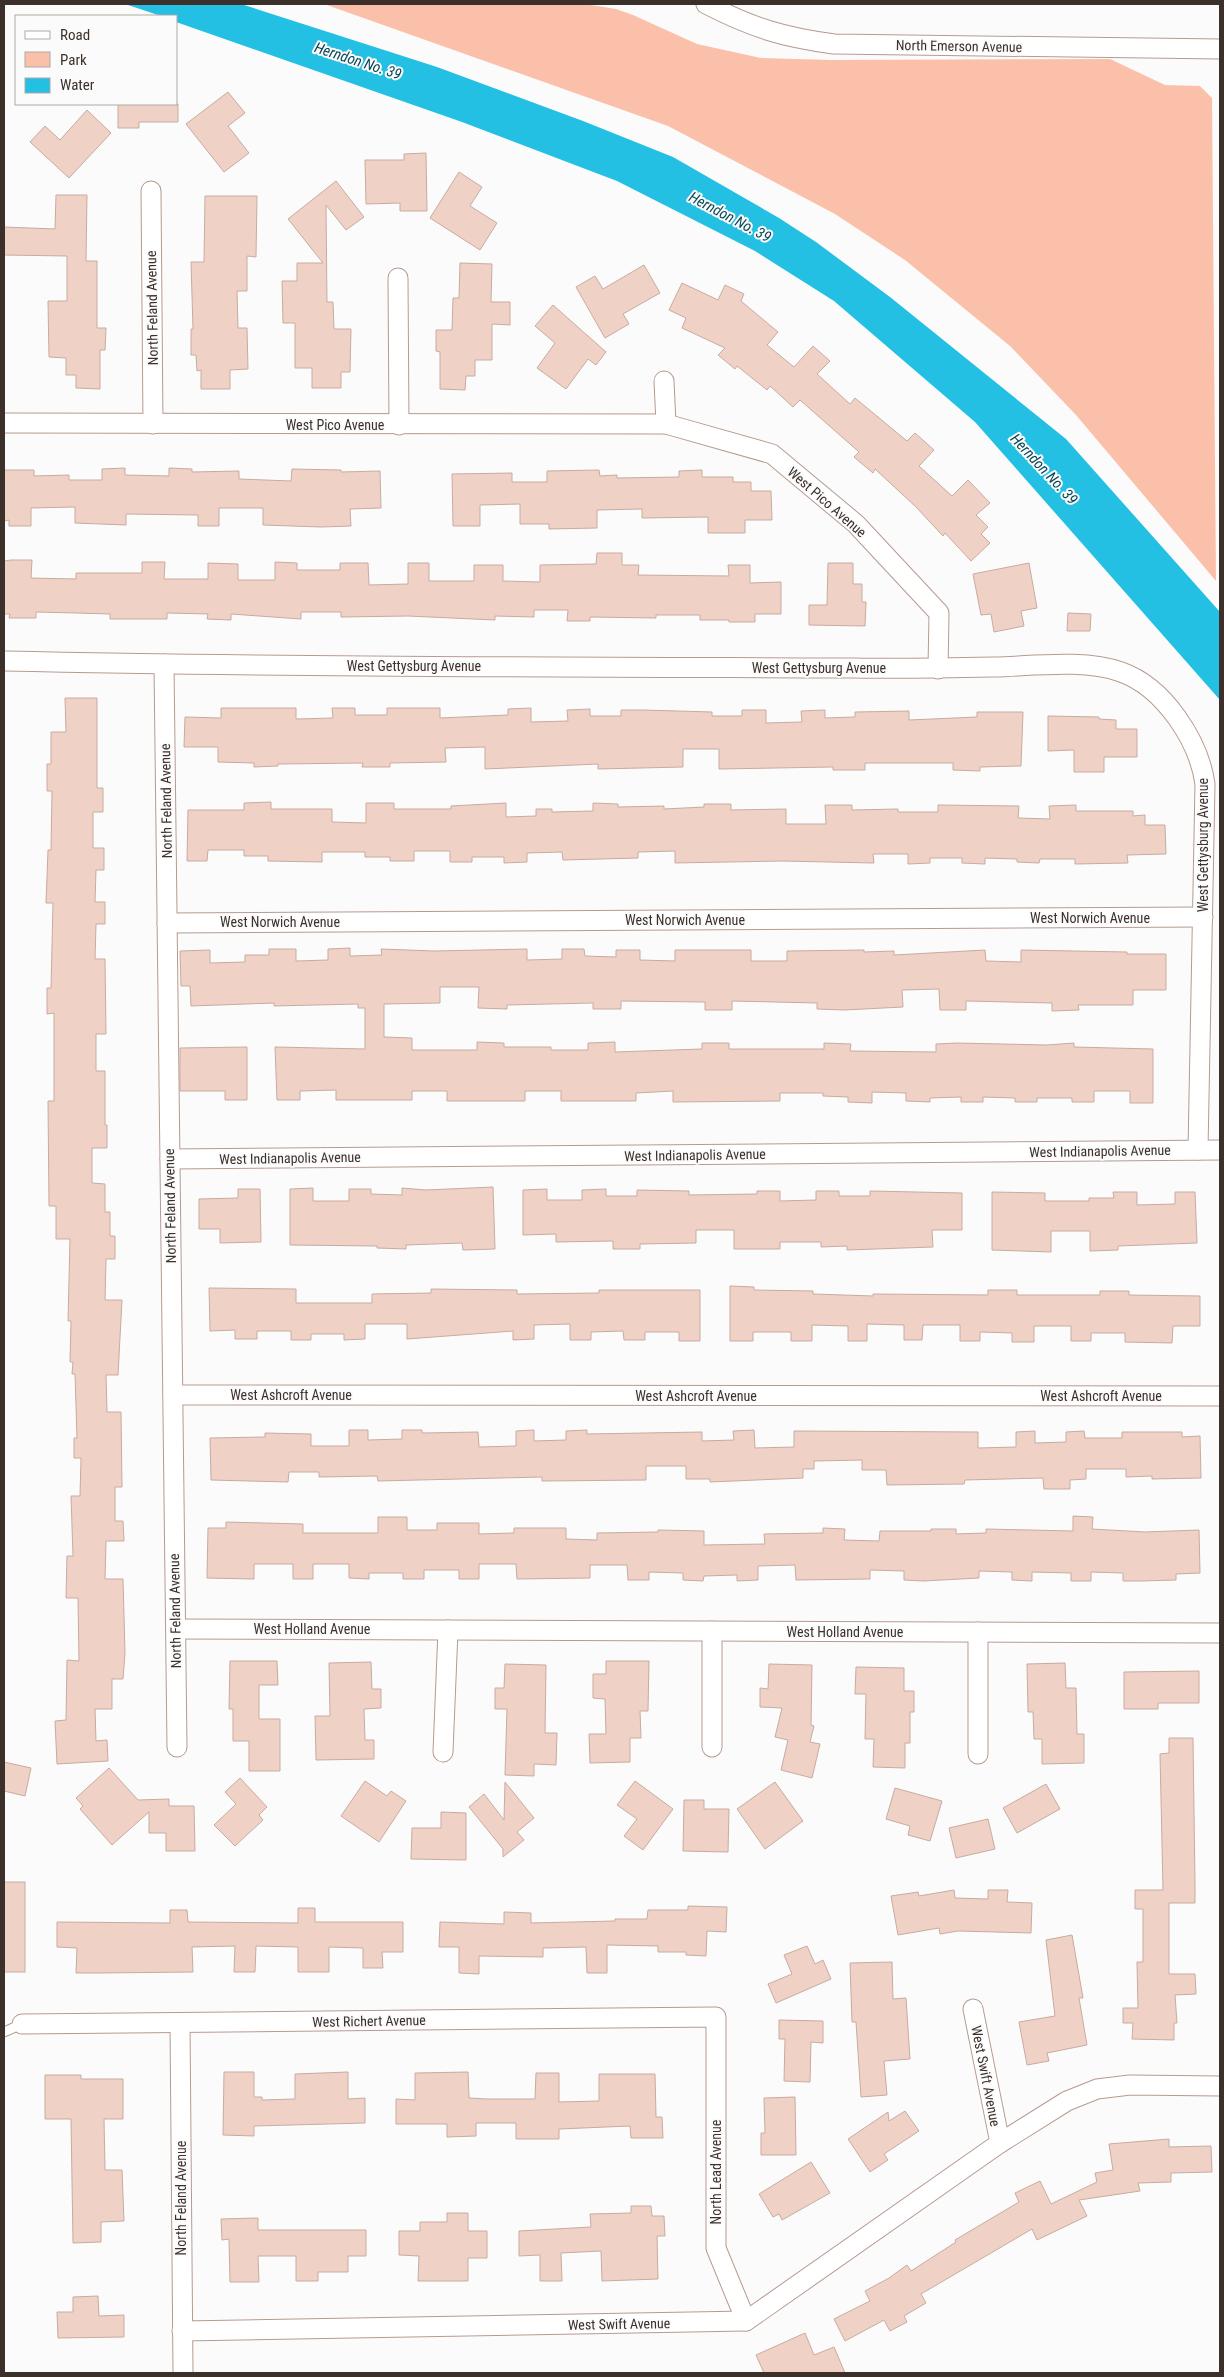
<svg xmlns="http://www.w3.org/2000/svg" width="1224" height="2377" font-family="'Roboto Condensed',sans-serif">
<rect width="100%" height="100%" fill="#fbfbfb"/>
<path fill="#fbc0aa" d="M324,4H585L616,9L633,15L697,44L761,58L831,60L1110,59L1165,85L1200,86L1212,98L1216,581L1076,415L1010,346L905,260L835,214L668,126Z"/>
<path fill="#23c0e4" d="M125,4H241L437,67L583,121L673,157L779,218L816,242L890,297L1066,439L1220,612V700L975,422L834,301L755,251L617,181L462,122L176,22V16H161Z"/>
<g fill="#f0d1c6" stroke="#c8aba0">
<path d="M228,92L245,113L228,126L249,153L224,172L186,124Z"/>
<path d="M118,104H178V122H139V128H118Z"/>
<path d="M87,110L111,133L69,178L30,142L45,126L60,140Z"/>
<path d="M426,153L427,211H400V203L366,204L365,160H404V154Z"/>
<path d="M459,172L482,187L470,206L497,223L480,250L430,218Z"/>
<path d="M336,181L364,217L346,230L326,205L327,302H333L334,329H351L350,372H341V388H312V368H295V323H283L282,281H297V263H323L288,219Z"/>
<path d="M56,195H87L86,261H97V328H106L105,350H100V389L76,388V375H66V358L49,357L48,301H67V256L4,255V227L55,229Z"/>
<path d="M205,196H257L256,257L247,256V291H237L238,328H247L248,369L230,370V389H201V370L197,371L196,355H191V329H193L191,262H204Z"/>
<path d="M460,263L492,264L491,302H510V325L492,324V360H475V376H466L465,390L440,389V352L436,351V330H452L453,298H459Z"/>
<path d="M644,265L660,293L623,314L629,324L605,338L576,287L595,276L603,289Z"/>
<path d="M682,283L718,300L725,285L744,294L741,301L778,332L767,345L794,367L813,346L830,361L817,374L850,404L855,398L907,441L915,433L934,450L919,466L952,496L968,480L990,503L976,515L988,527L981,534L990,543L971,561L945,533L943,536L916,507L875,469L873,473L854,457L859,452L800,400L793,407L770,386L767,390L737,366L735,369L718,355L725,348L682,328L686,318L669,310Z"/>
<path d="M553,305L606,352L596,365L588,359L566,389L537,368L555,343L535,326Z"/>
<path d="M125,468V475L169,476V468L192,469V472L239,471V479L291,481L292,469L341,470V472L380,471L381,508L350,509L351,526L321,527L263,525V508H219V526H198V515L126,514V525L75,523V507L31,508V526H9V520L4,521V470H34V476L69,475V480H102V469Z"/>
<path d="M599,470L600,476L617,475V478L679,477V471L702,470V477H733V482H751V491H771L772,520H745V533H708V517L642,518V509L597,510V528L549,529V524H520V504L480,505V526H453L452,474L512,473V482H547V471Z"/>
<path d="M597,553H622V565H639L638,575L729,576L728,565H750V583L781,582V614H755V622H729V620H700V615H656V618L590,617V621H567L568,610H534V617L495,616V620L408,616L341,617V612H301V619L231,614V620L207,619L208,614L167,613V619H110V614L76,613L36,612V618H9L10,614H4V561L11,560H32L31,578L76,579V573H142V562H165L164,579H208V563L238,564V580H275V562L297,563V570H340V563H368L369,585L408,584V563H429V581H474V565H503V581L540,582V565L596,564Z"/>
<path d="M828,563H853V584H862V602H866L865,626L809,625V605H827Z"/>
<path d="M1029,563L1037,608L1021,611L1024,626L994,632L991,614L981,615L973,574Z"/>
<path d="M1068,613L1091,614L1090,631H1067Z"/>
<path d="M65,698H97V788H103V812H93V848H104V870H96L95,902H105V924H96L95,959H105L106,1034H96V1071H105V1125H107V1148H92V1183L105,1184V1212H110V1236H115V1259H106L105,1300H122L118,1375H106L107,1412H121L122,1487H115V1521H123L124,1541H106L105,1579H123L125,1653L123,1679H112V1709H95L96,1741L107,1740L108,1761L57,1764L55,1721L66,1720L67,1660L79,1661L78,1598H66L67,1556H73L71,1496H80L81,1458H74V1438H77L75,1374H72L73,1362H70L71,1321H68L70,1239H56V1206H49L48,1101H54V1013L47,1014V988H51L53,903H46L48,850H51L52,791H47V764H51V732H66Z"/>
<path d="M221,708H296V719L333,718L332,708H355V715H387V708H440V718L508,715V709L531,708V722L568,721L567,710L590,709V716H621V710H643L712,712V716H742V710H766V723L802,722L801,711L825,710V718L855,717V712L909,711V720L977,717V712H1023L1021,766L980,767V771L953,770V763H865V770H833V767L719,769V749H683V767L598,769V764L485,769V747L445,748L446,762L390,763V767H362L363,763L278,764V766L254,767V763L218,762V747H184L185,717L221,718Z"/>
<path d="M1048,716L1099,717V719L1116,720V729H1137V757H1104V772H1074V750L1048,751Z"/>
<path d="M271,802V809H332V822L366,823V803H394V809H451V806L506,803V817L536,816V809H552V812L593,811V803L618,804V807L664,806V809L704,807V804H731V810L786,809V824H826L825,805H852V810L898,809V812H938V805L1019,806L1018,818L1050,819L1049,806L1076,805V811H1133V816L1145,815V825H1165L1166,854L1127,855L1128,863L1075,864V859H1040L1039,863L1017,862V859L985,858V864L962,863V858H930V863L908,864V854H873L874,863L782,861L675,863V851L638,852V858L563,860L562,852L527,853V862L504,863V857H472V862H450V851H414V861H390V857H365V852H322V862L268,861V856H244V850H208L207,861H187L188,810H244V803Z"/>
<path d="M350,948V956L382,955L381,949L434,951L527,949V960L562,959V949H584L585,956L616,957V950H640V960L675,961V950H751V961H787V951L864,950V952L894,951V955L985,950L986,961L1021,962V950L1127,952V954H1166V990H1133V1005H1078L1079,1010L1052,1011V1003L966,1001V1010H940L939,989L902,990L903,1007L844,1010L817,1009V1003L732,1001V1010H705V1002L621,1001V1009H593V1003L507,1005V1009L478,1008L479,987H440V1003L384,1004V1037L412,1038V1050H477V1042L504,1043V1047H551V1050H588V1043L615,1042V1052L702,1049V1043H729V1049H824V1043L851,1044L850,1051L936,1052V1044L957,1043L1047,1045L1074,1043V1047L1153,1049V1103H1130V1091H1094V1102H1072V1098H1037V1102H1015V1098L983,1097V1102H961V1097L930,1098V1102L906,1101V1093L872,1092V1103L848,1102V1097L823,1096V1093H780V1101L673,1102V1091L636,1093V1101H561V1091H525V1101H447V1091H412V1100H336V1090L300,1091V1100H277L275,1047L365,1049V1008H358V1004L274,1006V1003L191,1006L190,986H181L180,951L210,950V963L245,962V955H269V949H296V961L328,960V949Z"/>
<path d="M247,1047V1100H225V1091H180V1048Z"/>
<path d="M493,1187L495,1249L463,1250L462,1243L406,1245V1249L377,1248V1246L290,1245V1189L313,1188V1201H349V1189H371V1194L402,1195V1188L426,1190Z"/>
<path d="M238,1189H260L261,1242L220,1243V1229H199V1199L238,1198Z"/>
<path d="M547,1189V1200H582V1190L606,1189V1196H637V1190L689,1191V1195L757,1194V1191H780V1201L816,1200V1191H839V1196H870V1191L962,1193V1230H932L933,1247L847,1250V1246L821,1247V1242H780V1249H734V1230H696V1243L640,1244V1249H613V1241L556,1242V1234L523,1235V1190Z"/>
<path d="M992,1192L1045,1193V1201H1089V1198H1114L1113,1192H1137V1205L1175,1204V1192H1195L1197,1243L1118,1246V1250L1090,1251V1231H1051V1252L992,1250Z"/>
<path d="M730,1286L754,1287V1290L813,1291V1294L873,1296V1294L988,1295V1290H1017V1295H1100V1291H1129V1295L1200,1296V1326H1173L1172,1343L1125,1342V1333H1091V1341H1071V1326H1034V1342H1012V1333L980,1332V1341H960V1325H923L922,1340H904V1325L867,1324V1341H848V1326L812,1325V1341H791V1332H753V1341H730Z"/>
<path d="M209,1288L296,1289V1303H372V1294L431,1293V1289L517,1290V1294L599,1293V1290H700V1341H679V1332H645V1340H624L623,1331L591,1332V1340H570V1324L534,1325V1339L513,1340V1331L407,1339V1324H365V1339L344,1340V1334H311V1340H291V1331H257V1339H235V1330L210,1331Z"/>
<path d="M349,1430H368V1440L402,1439V1430H422V1433L478,1432L479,1447L516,1446V1431L534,1430V1441L566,1440V1431L587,1430V1434L702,1432V1441L734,1440L733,1431L754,1430L755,1448L794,1447V1431L978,1432V1448L1016,1447V1432L1035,1431V1443L1066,1442V1432L1084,1431L1085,1438H1122V1432H1182V1437L1200,1436L1201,1478L1152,1479V1476L1126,1477V1469H1086V1479L1070,1480V1489H1044L1043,1478L965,1480L964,1484L887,1485L886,1470H862V1460L814,1461V1469H803V1478L710,1482V1479H686V1466H646V1480L542,1481V1477L378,1481L377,1476L319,1477V1472H289L288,1482L211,1480L210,1438L265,1437V1433L311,1434V1446H349Z"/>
<path d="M1073,1516L1093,1517L1092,1529L1145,1532L1199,1530L1200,1573L1176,1574V1580L1140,1581H1123V1573L1091,1572V1581H1071V1573L1032,1572V1581L1012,1580V1572L979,1571V1578L923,1581L904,1580V1571L870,1570V1579L796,1580L795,1565L758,1566V1580L737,1581V1575L704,1576L703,1581L683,1580V1573L649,1572V1580H628L627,1565H590V1578L517,1579L516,1564H479V1579H459V1570H424V1579H403V1573H369V1579L349,1578V1564H313V1579H293V1564H254V1579L207,1578L208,1528H226V1522L303,1524V1533H378V1517H407V1530H437V1523H479V1534L514,1533V1528H566V1539L597,1540V1533L658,1532V1530L704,1531V1545L765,1544L764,1534L823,1533V1528L845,1529L844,1540L879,1541L880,1531H931V1529H956V1534L986,1533V1529L1073,1531Z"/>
<path d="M230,1661H277L278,1685H259V1719H280V1771H249V1741H233V1709H229Z"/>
<path d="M606,1661H649L648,1711H640L641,1738H630V1762L590,1763L589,1734H606L605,1699L593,1698V1674H606Z"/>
<path d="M371,1662L372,1689H381V1708L364,1709L365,1740H374V1759L316,1760L315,1716H330L329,1663Z"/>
<path d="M1065,1663L1066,1688H1076L1077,1734H1084V1763L1042,1764V1739H1034L1033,1712H1028L1027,1664Z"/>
<path d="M505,1664L546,1665L545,1733H557L556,1765L534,1764V1776L505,1775L507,1709H495V1688H504Z"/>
<path d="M769,1664L812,1665L811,1725L814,1726L810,1742L820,1744L812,1778L781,1770L788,1740L775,1737L782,1708L760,1707V1688L768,1689Z"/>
<path d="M856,1667L904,1668V1691H914V1712H910V1743H905V1768L873,1767L874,1739H865L866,1694H855Z"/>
<path d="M1199,1671V1703H1158V1709H1124V1672Z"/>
<path d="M1169,1738H1193L1195,1885V1903H1169V1974H1195L1196,1994L1175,1995L1177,2023H1174V2040L1132,2039L1133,2023H1123V2008H1138L1137,1962H1143V1909H1135V1890H1163L1160,1754L1169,1753Z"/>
<path d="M4,1762L31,1768L25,1796L4,1791Z"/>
<path d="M109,1768L138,1800L169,1799V1806H194L195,1851H166V1833H149V1812L112,1845L80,1809L83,1806L76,1798Z"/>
<path d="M240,1778L267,1807L259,1815L263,1820L235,1846L214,1825L236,1804L225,1792Z"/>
<path d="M365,1781L387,1796L391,1791L406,1801L379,1842L341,1816Z"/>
<path d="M635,1781L673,1809L643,1850L624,1836L637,1819L617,1805Z"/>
<path d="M505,1782L534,1818L517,1832L524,1840L503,1857V1849L469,1807L484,1794L504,1820Z"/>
<path d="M775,1782L803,1821L765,1849L737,1809Z"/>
<path d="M1046,1784L1060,1809L1017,1833L1003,1808Z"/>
<path d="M895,1788L942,1801L930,1841L908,1835L910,1826L886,1819Z"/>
<path d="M684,1800H704V1809H729L728,1852L683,1851Z"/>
<path d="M441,1812L466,1813V1860L411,1859L412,1828H441Z"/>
<path d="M988,1819L995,1849L956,1858L949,1828Z"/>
<rect x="4" y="1882" width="21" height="90"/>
<path d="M954,1890L955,1898L988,1899V1890H1008L1007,1902L1032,1903L1031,1933L958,1931L940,1934L939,1928L898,1935L891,1896L918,1892L919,1896Z"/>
<path d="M688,1906L727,1907L726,1932L707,1931L706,1956L686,1955V1952H658V1946L607,1945V1973H587L586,1947L543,1948V1957L479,1956V1974L459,1973V1947H439L440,1922L504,1924V1912L531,1913V1923L615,1921V1919H647L648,1910H688Z"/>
<path d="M298,1908H315V1922H403V1952H382L383,1968H363V1948L329,1947V1972H298V1947L256,1946L255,1972H234L235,1946L192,1947L193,1972L98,1973H76L77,1948L57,1947V1922L170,1923V1910H187L188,1922L298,1923Z"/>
<path d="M1072,1935L1083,1998H1079L1087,2045L1047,2053L1049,2061L1027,2065L1019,2022L1055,2016L1046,1940Z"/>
<path d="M807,1946L815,1964L823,1960L831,1979L776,2003L768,1984L792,1974L784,1955Z"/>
<path d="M892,1962L893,1999L906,1998L910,2059L884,2061L887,2095L861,2097L856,2022H852L850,1963Z"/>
<path d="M779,2020L823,2021V2043L811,2042L810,2082L784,2081L785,2039H779Z"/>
<path d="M224,2072H254V2097H262V2100L295,2099V2074L348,2072V2099L365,2098V2123L254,2126V2136L223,2135Z"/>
<path d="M468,2072L469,2098L487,2099H535L536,2073H559V2102L599,2101V2074H655L656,2117H662L663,2138H631L630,2126L559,2129V2139H516V2123H476V2136L447,2137V2124H396V2099L415,2100V2073Z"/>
<path d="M45,2075H81V2079H123V2119H104L105,2170H122L124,2221L101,2222V2242L73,2243L71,2119H45Z"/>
<path d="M795,2097L796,2155H761V2133H765L764,2098Z"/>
<path d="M905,2111L919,2131L884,2154L888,2160L870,2172L848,2139L888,2112L889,2121Z"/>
<path d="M1169,2139V2147L1211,2146L1212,2172L1171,2173V2182L1138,2183L1140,2191L1079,2200L1087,2216L1037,2240L1032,2229L921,2294L926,2303L904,2316L907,2322L890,2331L884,2320L845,2341L834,2319L870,2301L865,2291L889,2278L907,2265L911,2271L956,2242L955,2240L1019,2202L1015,2193L1040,2181L1051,2204L1097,2182L1095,2173L1113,2170L1109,2144Z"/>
<path d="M811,2162L830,2193L782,2220L779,2214L773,2217L759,2194Z"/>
<path d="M631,2206H651L652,2216H664L665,2236H657L658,2279L602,2281L601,2251L561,2253L562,2281H540V2255L519,2256V2231L591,2227L590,2214L631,2213Z"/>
<path d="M447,2213H468V2231H487V2258H468V2281H418L419,2256L399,2255V2231H420V2222H447Z"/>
<path d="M258,2218V2230H366V2256H348V2272H318V2281H296V2256H258L259,2282H230L229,2239L222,2240L221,2219Z"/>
<path d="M98,2296L99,2316L124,2315V2337L58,2338L57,2312H73V2297Z"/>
<path d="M805,2333L814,2355L834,2347L845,2373H764L756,2355Z"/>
</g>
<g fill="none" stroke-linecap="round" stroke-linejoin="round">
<g stroke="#b79a8f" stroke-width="11">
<path id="service" d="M4,2032L22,2024"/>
</g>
<g stroke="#b79a8f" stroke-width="21">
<g id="minor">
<path d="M706,4C753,28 782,37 834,44L1220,49"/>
<path d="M151,191L153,424"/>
<path d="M398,278L399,425"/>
<path d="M664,381L666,424"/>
<path d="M4,423L666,424L772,454L856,524L939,613L938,669"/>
<path d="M4,661C287,667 571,667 855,668C902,669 948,668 995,667C1033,666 1085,659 1121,672C1164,687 1199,741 1205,784L1198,1150"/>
<path d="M164,664L177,1747"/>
<path d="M167,923L1203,917"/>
<path d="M170,1159L1220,1150"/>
<path d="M173,1395L1220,1396"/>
<path d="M176,1629L1220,1633"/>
<path d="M712,1631V1747"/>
<path d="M978,1632V1754"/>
<path d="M443,1752L448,1630"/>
<path d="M973,2009L1000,2143"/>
<path d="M180,2023L183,2373"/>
<path d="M22,2024L716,2017V2248L746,2321"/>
<path d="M182,2331L746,2321L1000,2143L1067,2101L1097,2089L1130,2085L1220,2086"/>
</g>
</g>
<use href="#service" stroke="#fff" stroke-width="9"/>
<use href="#minor" stroke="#fff" stroke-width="19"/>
</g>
<g text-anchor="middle" stroke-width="4" stroke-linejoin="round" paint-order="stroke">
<g font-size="14" fill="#3c302b" stroke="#fbfbfb">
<text transform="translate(959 46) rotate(1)" y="5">North Emerson Avenue</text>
<text transform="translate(152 308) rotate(-91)" y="5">North Feland Avenue</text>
<text x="335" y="430">West Pico Avenue</text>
<text transform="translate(827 502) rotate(41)" y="5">West Pico Avenue</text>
<text x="414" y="671">West Gettysburg Avenue</text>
<text x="819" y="673">West Gettysburg Avenue</text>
<text transform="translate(166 801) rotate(-91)" y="5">North Feland Avenue</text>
<text transform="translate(1203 845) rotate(-90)" y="5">West Gettysburg Avenue</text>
<text x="1090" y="923">West Norwich Avenue</text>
<text x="685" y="925">West Norwich Avenue</text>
<text x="280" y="927">West Norwich Avenue</text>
<text transform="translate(1100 1151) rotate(-1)" y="5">West Indianapolis Avenue</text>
<text transform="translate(695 1155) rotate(-1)" y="5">West Indianapolis Avenue</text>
<text transform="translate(290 1158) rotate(-1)" y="5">West Indianapolis Avenue</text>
<text transform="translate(170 1206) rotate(-91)" y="5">North Feland Avenue</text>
<text x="291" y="1400">West Ashcroft Avenue</text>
<text x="696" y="1401">West Ashcroft Avenue</text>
<text x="1101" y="1401">West Ashcroft Avenue</text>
<text transform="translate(175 1611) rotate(-91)" y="5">North Feland Avenue</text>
<text x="312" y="1634">West Holland Avenue</text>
<text x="845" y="1637">West Holland Avenue</text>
<text transform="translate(369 2021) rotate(-1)" y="5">West Richert Avenue</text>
<text transform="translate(986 2076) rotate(79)" y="5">West Swift Avenue</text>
<text transform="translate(716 2172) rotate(-90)" y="5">North Lead Avenue</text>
<text transform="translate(181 2198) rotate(-90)" y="5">North Feland Avenue</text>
<text transform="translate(619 2324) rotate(-1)" y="5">West Swift Avenue</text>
</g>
<g font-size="15" font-style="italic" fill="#094857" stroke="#fbfbfb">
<text transform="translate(358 61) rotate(18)" y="5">Herndon No. 39</text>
<text transform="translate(730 217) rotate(28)" y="5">Herndon No. 39</text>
<text transform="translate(1044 469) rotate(47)" y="5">Herndon No. 39</text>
</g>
</g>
<rect width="1224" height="2377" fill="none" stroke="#3c302b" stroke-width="10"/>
<rect x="15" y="15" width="162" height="90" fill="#fbfbfb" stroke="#afaaa8"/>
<rect x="25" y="31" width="25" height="8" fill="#ffffff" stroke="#afaaa8"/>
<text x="60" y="40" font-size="15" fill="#3c302b">Road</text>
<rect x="25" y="52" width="25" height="15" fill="#fbc0aa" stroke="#afaaa8"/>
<text x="60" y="65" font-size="15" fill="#3c302b">Park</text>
<rect x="25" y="78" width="25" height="15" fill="#23c0e4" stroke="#afaaa8"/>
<text x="60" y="90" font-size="15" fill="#3c302b">Water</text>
</svg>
